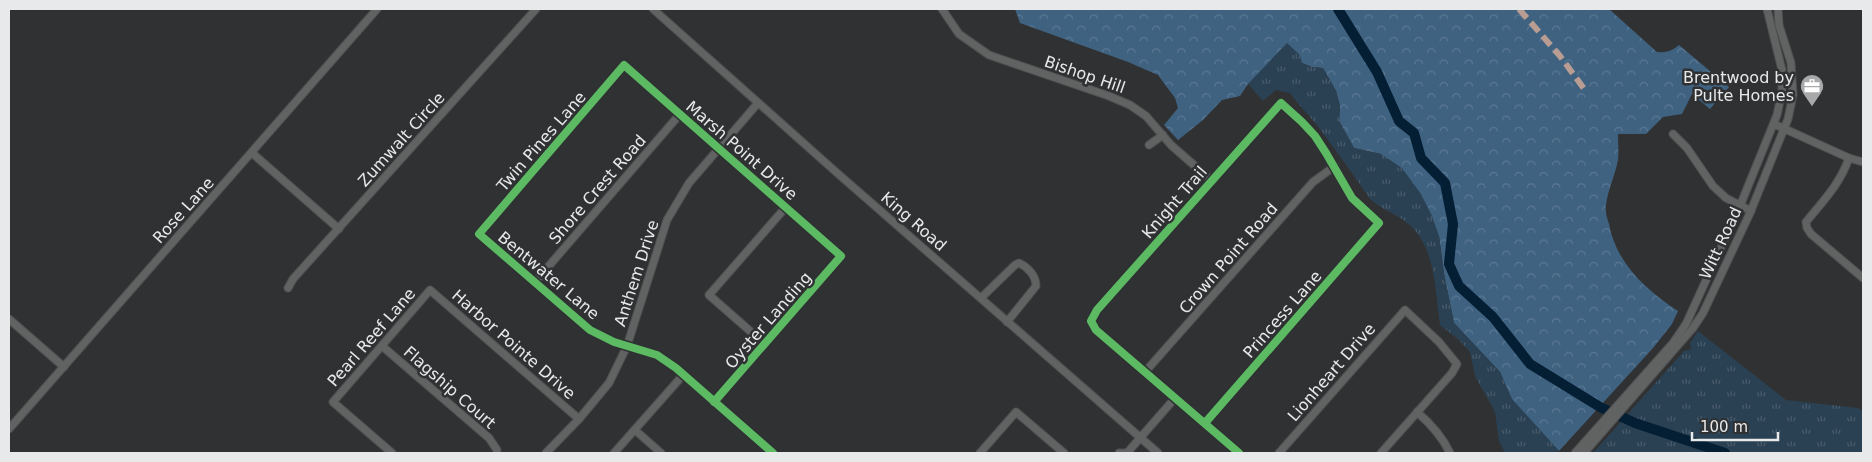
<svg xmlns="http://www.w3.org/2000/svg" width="1872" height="462" font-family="'DejaVu Sans',sans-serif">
<defs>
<pattern id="forest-crowns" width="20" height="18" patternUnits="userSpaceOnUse" patternTransform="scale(1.25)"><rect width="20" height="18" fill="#3f6281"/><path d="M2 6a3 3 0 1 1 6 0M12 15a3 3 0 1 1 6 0" fill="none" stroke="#5b7893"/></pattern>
<pattern id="park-tufts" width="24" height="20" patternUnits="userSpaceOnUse" patternTransform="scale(1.25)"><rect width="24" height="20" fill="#2a4053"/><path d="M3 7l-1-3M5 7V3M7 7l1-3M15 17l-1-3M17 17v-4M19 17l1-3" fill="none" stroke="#495c6c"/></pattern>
</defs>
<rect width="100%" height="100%" fill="#303132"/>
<path fill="url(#forest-crowns)" d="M1015,9H1609L1657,52C1666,53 1672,51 1679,45L1729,87L1710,109L1692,94L1682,114L1663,117L1646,134H1618C1618,142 1619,152 1618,160C1615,176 1608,189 1606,205C1605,211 1607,218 1609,224C1616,263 1646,290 1678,311L1672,324L1653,348L1559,451L1511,399L1500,372L1454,323L1444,274L1439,236L1381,154L1354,148L1339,121L1340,106L1336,91L1323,68L1312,67L1302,63L1248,84L1240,96L1222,100L1203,120L1178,140L1164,125L1178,108L1175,98L1158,75L1128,62L1020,23Z"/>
<g fill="url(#park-tufts)">
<path d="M1287,43L1300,55L1302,63L1312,67L1323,68L1336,91L1340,106L1339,121L1354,148L1381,154L1402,168L1421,194L1432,216L1439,236L1444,274L1454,323L1500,372L1512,399L1559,451L1556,453H1505L1499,441L1495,412L1475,376L1470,352L1459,340L1440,325C1435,290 1436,245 1406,222C1394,213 1381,209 1370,199C1354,176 1337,152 1320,129C1310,116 1299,106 1290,93L1276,90L1263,101L1248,84Z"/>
<path d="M1698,331L1786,400L1858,408L1863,411V453H1593L1684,351L1691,349L1690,343Z"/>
</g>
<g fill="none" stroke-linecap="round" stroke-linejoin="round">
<path stroke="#041e33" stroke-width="10" d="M1338,9L1377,72L1399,121L1414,133L1421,158L1445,183L1453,224L1449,264L1459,286L1493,317L1530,364L1600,407L1635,423L1725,453"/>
<g stroke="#4e4f50" stroke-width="9">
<g id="minor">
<path d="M653,9L836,172L1158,453"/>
<path d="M942,9L959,34L989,55L1109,96L1130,105L1146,116L1171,145L1211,180"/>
<path d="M1774,124L1849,158L1863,162"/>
<path d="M1673,134L1687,148L1713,186L1726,198L1751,211"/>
<path d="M1149,145L1163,135"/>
<path d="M252,153L339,229"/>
<path d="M1849,158C1840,184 1823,201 1806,222L1807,228L1811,234L1863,278"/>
<path d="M535,282L680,114"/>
<path d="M288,288L293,279L536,9"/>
<path d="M981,298L1015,265L1019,263C1028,267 1036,276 1036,286L1007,322"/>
<path d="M9,319L64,367"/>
<path d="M765,344L709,295L786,207"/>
<path d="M382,346L489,438L497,450"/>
<path d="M1145,372L1313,182L1335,166"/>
<path d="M714,402L841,256L624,65L479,234L590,330L614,342L657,355L676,368L773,453"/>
<path d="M1417,412C1431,424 1442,436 1450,453"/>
<path d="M1205,423L1379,223L1352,198L1326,153L1315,136L1302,122L1281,103L1097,310L1091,321L1096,330L1239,453"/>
<path d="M9,429L377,9"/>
<path d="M635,430L661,453"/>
<path d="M392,453L333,402L430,290L579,419"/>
<path d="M546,453L579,419L609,383L627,346L667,220L689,183L758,103"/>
<path d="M614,453L684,374"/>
<path d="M980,453L1016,412L1064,453"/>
<path d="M1119,453H1127"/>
<path d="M1127,453L1175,398"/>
<path d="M1279,453L1405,310L1439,342L1457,364L1452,373L1381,453"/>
<path d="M1575,453L1673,343L1686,324L1740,206L1777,115L1782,91V70L1767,9"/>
<path d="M1584,453L1693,328L1703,313L1750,213L1788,119L1793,95L1791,63L1779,25L1778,9"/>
</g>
</g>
<use href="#minor" stroke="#616363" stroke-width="7"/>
<path stroke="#b99d93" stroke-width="6" stroke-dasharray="12 6" stroke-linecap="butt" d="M1519,9L1560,56L1585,90"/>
<g stroke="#2f3133" stroke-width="11">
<g id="cycleway">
<path d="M714,402L841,256L624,65L479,234L590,330L614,342L657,355L676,368L773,453"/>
<path d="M1205,423L1379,223L1352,198L1326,153L1315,136L1302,122L1281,103L1097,310L1091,321L1096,330L1239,453"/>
</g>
</g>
<use href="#cycleway" stroke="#5cba63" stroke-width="8"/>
</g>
<defs>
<g id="office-pin" transform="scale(1.25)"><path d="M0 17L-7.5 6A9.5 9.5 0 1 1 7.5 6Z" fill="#a8a9aa" stroke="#2f3133"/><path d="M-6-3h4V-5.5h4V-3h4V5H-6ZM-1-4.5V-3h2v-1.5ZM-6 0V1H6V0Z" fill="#fff"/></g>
</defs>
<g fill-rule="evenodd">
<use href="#office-pin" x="1812" y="86"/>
</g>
<g text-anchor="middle" stroke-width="5" stroke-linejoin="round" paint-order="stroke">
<g font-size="16" fill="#e8e9ea" stroke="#2f3133">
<text transform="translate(1085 74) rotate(19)" y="6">Bishop Hill</text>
<text transform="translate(401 139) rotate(-48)" y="6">Zumwalt Circle</text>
<text transform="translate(541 141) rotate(-49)" y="6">Twin Pines Lane</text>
<text transform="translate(742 150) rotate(41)" y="6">Marsh Point Drive</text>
<text transform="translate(597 189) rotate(-49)" y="6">Shore Crest Road</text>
<text transform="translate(1174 202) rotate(-49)" y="6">Knight Trail</text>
<text transform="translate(183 210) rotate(-48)" y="6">Rose Lane</text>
<text transform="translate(914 221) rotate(41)" y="6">King Road</text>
<text transform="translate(1720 243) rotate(-65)" y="6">Witt Road</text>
<text transform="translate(1228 258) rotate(-49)" y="6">Crown Point Road</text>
<text transform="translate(636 273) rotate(-72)" y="6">Anthem Drive</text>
<text transform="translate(549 275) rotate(40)" y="6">Bentwater Lane</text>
<text transform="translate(1282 314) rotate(-49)" y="6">Princess Lane</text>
<text transform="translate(768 320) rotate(-49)" y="6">Oyster Landing</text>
<text transform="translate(371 337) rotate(-49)" y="6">Pearl Reef Lane</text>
<text transform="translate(514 344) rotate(41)" y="6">Harbor Pointe Drive</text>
<text transform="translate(1331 372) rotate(-49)" y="6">Lionheart Drive</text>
<text transform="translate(450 387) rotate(41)" y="6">Flagship Court</text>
</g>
<g font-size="16" fill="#e8e9ea" stroke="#2f3133" text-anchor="end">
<text x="1794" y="83">Brentwood by<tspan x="1794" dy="18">Pulte Homes</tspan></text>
</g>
</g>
<rect width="1872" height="462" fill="none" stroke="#e8e9ea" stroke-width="20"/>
<path d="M1692 432v8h86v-8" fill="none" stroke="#e8e9ea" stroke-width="2.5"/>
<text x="1700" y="432" font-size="15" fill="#e8e9ea" stroke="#2f3133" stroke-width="4" paint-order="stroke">100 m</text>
</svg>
